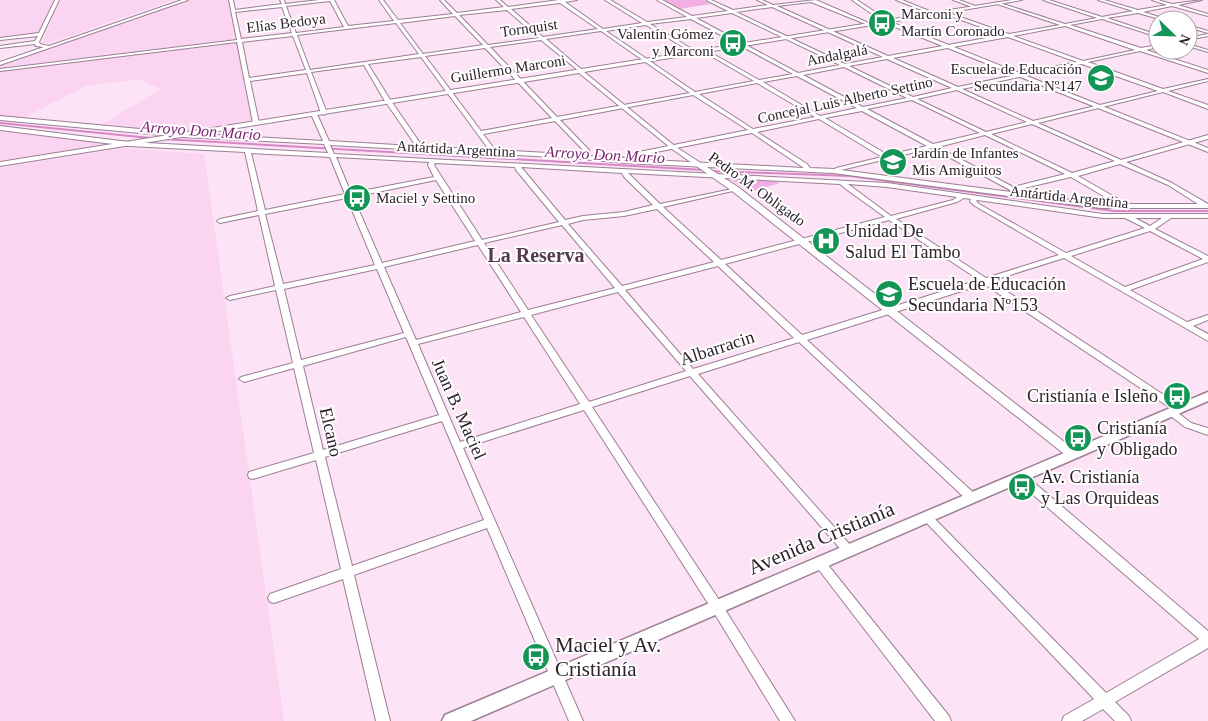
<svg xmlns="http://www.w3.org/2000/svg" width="1208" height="721" font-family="'Times New Roman',serif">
<rect width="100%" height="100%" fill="#fde3f6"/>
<g fill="#fbd4f2">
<path d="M0,0H55L41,33L0,38Z"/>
<path d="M60,0H174L49,43H42Z"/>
<path d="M188,0H230L238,39L0,69V65Z"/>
<path d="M243,41L258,120L185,133L102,124L161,89L139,79L86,86L23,118L0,116V71Z"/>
<path d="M0,132L109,142L113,144L0,163Z"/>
<path d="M123,148L204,154L284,721H0V168Z"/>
</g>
<g fill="#f0aee2">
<path d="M663,0H703L710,4L679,9Z"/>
<path d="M727,177L767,180L780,183L749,192Z"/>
</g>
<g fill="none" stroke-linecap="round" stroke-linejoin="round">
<g stroke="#d687c6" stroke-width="2">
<path d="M0,123L150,138"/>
<path d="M163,139L704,170"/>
<path d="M710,171L850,176L1114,211H1208"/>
</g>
<g stroke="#9b7e94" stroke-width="2">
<g id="minor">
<path d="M55,0H59L39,42L40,44L49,46L182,0H188L0,65V62L44,47L36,46L35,44L0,48V46L35,41L38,36L0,40V38L39,33Z"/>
<path d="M229,0H233L235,10L282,4L280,0H284L285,4L319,0H334L348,26L394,21L379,0H383L398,20L453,14L440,0H444L457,13L504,7L496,0H500L508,7L559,0H577L565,2L603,29L642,23L605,0H610L647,22L687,17L657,0H662L692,16L728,11L706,0H711L733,10L768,5L757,0H762L773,5L816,0L871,24L868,25L811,2L777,6L888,56L1003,35L942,13L943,11L1009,34L1060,25L997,4V2L1065,24L1097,18L1043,0H1049L1102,17L1133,11L1098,0H1104L1138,10L1167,5L1152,0H1158L1172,4L1202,0L1178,5L1208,14V16L1172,6L1143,12L1169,20H1163L1138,13L1107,18L1158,35V37L1102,19L1070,25L1141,48L1158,45V47L1146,50L1208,70V73L1140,51L1088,62L1163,89L1208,79V81L1168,91L1208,105V109L1163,92L1038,123L1121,160L1208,135V139L1126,162L1172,183L1208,204V208H1101L833,173L626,163L571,158L330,145L334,154L887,183L1103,214H1208V218H1171L1155,229L1208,256V262L1130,290L1187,322L1208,315V320L1193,326L1208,334V341L1064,258L991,281L1182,407L1184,409L1182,411L1177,412L1191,423L1208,428V435L1185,427L1168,414L1166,412L1168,410L1172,409L984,284L807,340L976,495L977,498L976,501L972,502L968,501L799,342L698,374L852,547L854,550L852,553L848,555L844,553L690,376L592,407L721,603L795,721H780L713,611L584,410L463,448L583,721H569L487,528L354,575L390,721H376L343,579L274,603L270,602L268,598L270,594L341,569L316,460L253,479L249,478L248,475L249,472L314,453L294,368L244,382L239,379L241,377L293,363L276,290L230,300L226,298L230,296L275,286L259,215L220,223L217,221L220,219L258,211L245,152L129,146L0,130V126L129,142L328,153L324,144L183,137L0,120V116L183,133L323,141L311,114L314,112L317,114L329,141L413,146L414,143L383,98L364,65L311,72L327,113L324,115L321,113L307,73L250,81L259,123L256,125L253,123L237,42L0,71V69L237,40ZM330,1L344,27L296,33L286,6ZM560,3L598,29L543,37L511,9ZM282,7L292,33L241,39L235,12ZM772,7L883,57L845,64L736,12ZM507,10L539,38L488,45L459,15ZM732,13L840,65L798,73L696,18ZM455,16L483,45L423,54L400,23ZM691,19L793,74L759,80L706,50L704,52L754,81L695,92L606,31L646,25L695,54H697V52L650,24ZM396,23L419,54L310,70L297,35ZM1065,26L1135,50L1083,61L1013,36ZM601,31L690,93L557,117L490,47L541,40L580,72H582V70L546,39ZM293,36L306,70L249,78L242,42ZM1008,37L1077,62L958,87L893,58ZM485,48L552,118L481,131L425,56ZM421,57L487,147V150L419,146L420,143L389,98L368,64ZM887,59L952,88L913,97L849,66ZM1082,64L1158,91L1033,121L962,89ZM844,67L907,98L863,107L803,75ZM797,76L857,108L820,116L763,82ZM757,83L815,117L753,129L699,94ZM957,90L1027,122L986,132L917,99ZM693,95L748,130L634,153L626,158L590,156L589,150L560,120ZM912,100L980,133L933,144L867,109ZM862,111L927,146L888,155L825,118ZM819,119L882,157L836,168L835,169L810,168L807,164L757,132ZM555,121L584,151V155L493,150V147L483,134ZM1032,124L1115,161L1072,173L991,134ZM752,133L804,168L633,159L636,156ZM985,135L1065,174L1013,187L938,147ZM932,148L1010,190L1011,192L841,170ZM251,153L330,157L345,194L265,210ZM336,157L429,162L428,165L434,177L351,193ZM435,163L515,167L516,170L559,222L482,240L434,165ZM1120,164L1168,185L1198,204H1127L1078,176ZM521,167L622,173L624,177L653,205L624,212L583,216L565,220ZM628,173L840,184L846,189L885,217L721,260L663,207L737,190V188L660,204ZM1071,177L1117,204H1101L1018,193L1016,190ZM436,180L475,241L382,263L353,197ZM848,184L887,187L957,197L953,200L891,216ZM347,198L375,265L283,284L265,214ZM964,198L971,199L970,202L975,206L1059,255L986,278L896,219L957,202ZM977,200L1103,218H1125L1145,228L1066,253L979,204L976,201ZM657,209L714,262L622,286L568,224L583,220L624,216ZM1135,218H1162L1150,226ZM889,220L979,280L802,335L725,264ZM562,225L615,288L528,310L484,243ZM1150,231L1203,259L1125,287L1071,256ZM478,245L521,312L416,340L384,267ZM718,266L794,338L693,369L625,290ZM377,269L404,333L301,360L284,289ZM618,292L686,371L589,402L531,315ZM524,317L580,404L460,442L418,344ZM406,337L439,415L323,450L303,366ZM442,421L484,520L352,566L325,457Z"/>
<path d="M896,0H902L937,14L934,15Z"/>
<path d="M953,0H959L978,7L975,8Z"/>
<path d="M1188,25L1208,31V33L1188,27Z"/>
<path d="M1208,34V36L1188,40V38Z"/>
<path d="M1188,44L1208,50V52L1188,46Z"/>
<path d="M1020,473L1024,474L1208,631V648L1115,702L1129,716L1131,721H1115L1103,709L1082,721H1062L1064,716L1094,699L921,517L922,514L926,513L930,514L1106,693L1199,639L1016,480L1015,477L1016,474Z"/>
<path d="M820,558L824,560L949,716L951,721H935L816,566L814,563L816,560Z"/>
</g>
</g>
<g stroke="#9b7e94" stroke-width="2">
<path id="tertiary" d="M852,0H857L887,20L1012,0H1022L891,22L1208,148V152L885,23L584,72L676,147L738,187L1076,451L1078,454L1076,457H1068L732,191L672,149L579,73L0,166V162L882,21Z"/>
</g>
<g stroke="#9b7e94" stroke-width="3">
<path id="secondary" d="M1208,392V401L471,721H442L445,715Z"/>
</g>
<use href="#minor" fill="#fff" fill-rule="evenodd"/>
<use href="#tertiary" fill="#fff" fill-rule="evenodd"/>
<use href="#secondary" fill="#fff" fill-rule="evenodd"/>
</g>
<defs>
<g id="bus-disc" transform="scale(1.4375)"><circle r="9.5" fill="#139655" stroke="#fff"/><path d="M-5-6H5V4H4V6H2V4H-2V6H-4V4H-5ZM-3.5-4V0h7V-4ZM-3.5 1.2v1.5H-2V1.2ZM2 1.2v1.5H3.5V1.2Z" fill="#fff"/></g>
<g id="school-disc" transform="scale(1.4375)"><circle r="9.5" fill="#139655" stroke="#fff"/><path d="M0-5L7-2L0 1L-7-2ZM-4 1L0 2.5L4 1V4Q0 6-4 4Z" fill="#fff"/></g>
<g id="hospital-disc" transform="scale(1.4375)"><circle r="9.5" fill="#139655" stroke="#fff"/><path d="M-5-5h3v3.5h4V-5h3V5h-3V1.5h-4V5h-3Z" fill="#fff"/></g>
</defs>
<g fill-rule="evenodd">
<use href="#bus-disc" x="882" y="23"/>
<use href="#bus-disc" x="733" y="43"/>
<use href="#school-disc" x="1101" y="78"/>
<use href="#school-disc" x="893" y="162"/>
<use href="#bus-disc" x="357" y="198"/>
<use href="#hospital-disc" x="826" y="241"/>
<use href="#school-disc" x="889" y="294"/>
<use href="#bus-disc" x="1177" y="396"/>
<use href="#bus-disc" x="1078" y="438"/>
<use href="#bus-disc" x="1022" y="487"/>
<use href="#bus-disc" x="536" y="657"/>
</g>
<g text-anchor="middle" stroke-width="4" stroke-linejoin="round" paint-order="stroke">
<g font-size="15" fill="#2e222b" stroke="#fff" text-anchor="start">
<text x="901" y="19">Marconi y<tspan x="901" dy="17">Martín Coronado</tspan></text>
<text x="714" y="39" text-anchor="end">Valentín Gómez<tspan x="714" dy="17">y Marconi</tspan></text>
<text x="1082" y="74" text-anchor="end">Escuela de Educación<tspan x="1082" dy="17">Secundaria Nº147</tspan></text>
<text x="912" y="158">Jardín de Infantes<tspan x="912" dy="17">Mis Amiguitos</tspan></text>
<text x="376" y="203">Maciel y Settino</text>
</g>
<g font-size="15" fill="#2e222b" stroke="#fff">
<text transform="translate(286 23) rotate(-7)" y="5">Elías Bedoya</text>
<text transform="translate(529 28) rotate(-8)" y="5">Tornquist</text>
<text transform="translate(837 55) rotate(-11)" y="5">Andalgalá</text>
<text transform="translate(508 69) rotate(-9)" y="5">Guillermo Marconi</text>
<text transform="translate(845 100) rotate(-12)" y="5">Concejal Luis Alberto Settino</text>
<text transform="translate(456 149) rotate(3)" y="5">Antártida Argentina</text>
<text transform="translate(757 189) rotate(36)" y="5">Pedro M. Obligado</text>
<text transform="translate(1069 197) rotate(6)" y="5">Antártida Argentina</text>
</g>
<g font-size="16" font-style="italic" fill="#7b1f6f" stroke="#fff">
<text transform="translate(201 130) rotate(4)" y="6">Arroyo Don Mario</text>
<text transform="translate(605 154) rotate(3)" y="6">Arroyo Don Mario</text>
</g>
<g font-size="18" fill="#2e222b" stroke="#fff" text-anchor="start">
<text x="845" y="237">Unidad De<tspan x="845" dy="21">Salud El Tambo</tspan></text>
<text x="908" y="290">Escuela de Educación<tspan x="908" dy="21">Secundaria Nº153</tspan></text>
<text x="1158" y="402" text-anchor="end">Cristianía e Isleño</text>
<text x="1097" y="434">Cristianía<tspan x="1097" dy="21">y Obligado</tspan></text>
<text x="1041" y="483">Av. Cristianía<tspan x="1041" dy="21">y Las Orquideas</tspan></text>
</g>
<g font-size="18" fill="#2e222b" stroke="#fff">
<text transform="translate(717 348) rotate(-18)" y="6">Albarracin</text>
<text transform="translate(459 409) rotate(66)" y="6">Juan B. Maciel</text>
<text transform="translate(331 432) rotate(77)" y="6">Elcano</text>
</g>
<g font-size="20" font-weight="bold" fill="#533a4e" stroke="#fff">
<text x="536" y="262">La Reserva</text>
</g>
<g font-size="21" fill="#2e222b" stroke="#fff">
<text transform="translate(821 538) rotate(-23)" y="7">Avenida Cristianía</text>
</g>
<g font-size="21" fill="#2e222b" stroke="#fff" text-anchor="start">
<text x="555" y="652">Maciel y Av.<tspan x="555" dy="24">Cristianía</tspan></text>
</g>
</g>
<g transform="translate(1173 35) rotate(113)"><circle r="24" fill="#ffffff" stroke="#aba7aa"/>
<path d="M0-4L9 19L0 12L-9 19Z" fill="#139655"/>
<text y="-8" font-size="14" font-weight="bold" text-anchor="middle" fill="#2e222b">N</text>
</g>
</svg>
